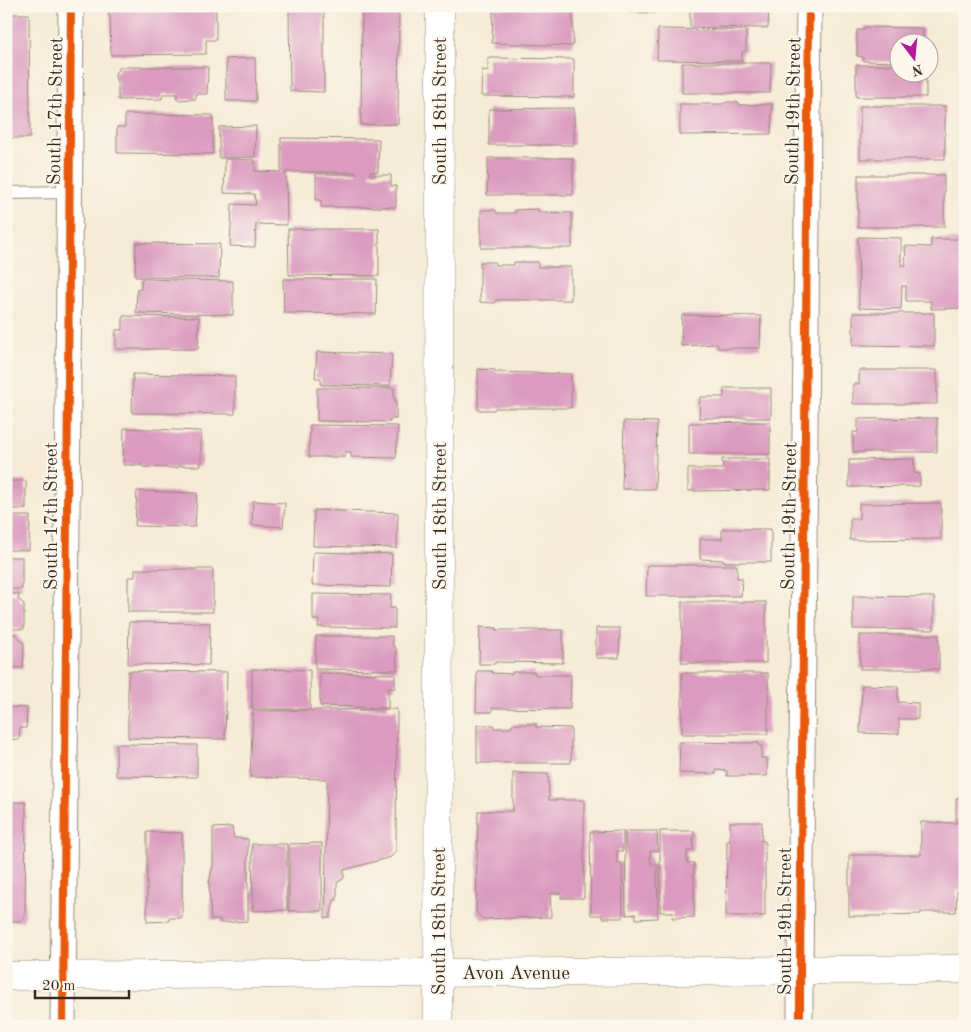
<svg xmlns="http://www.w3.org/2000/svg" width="971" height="1032" font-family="'Old Standard TT',serif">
<rect width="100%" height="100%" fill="#fbf7ec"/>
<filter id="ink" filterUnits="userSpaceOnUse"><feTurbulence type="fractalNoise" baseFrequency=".02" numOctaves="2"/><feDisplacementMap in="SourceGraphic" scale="10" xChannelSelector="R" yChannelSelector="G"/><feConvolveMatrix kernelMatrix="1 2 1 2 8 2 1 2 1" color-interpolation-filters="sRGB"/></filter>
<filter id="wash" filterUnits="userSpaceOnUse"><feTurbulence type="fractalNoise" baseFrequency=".0096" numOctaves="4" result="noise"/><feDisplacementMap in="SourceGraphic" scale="20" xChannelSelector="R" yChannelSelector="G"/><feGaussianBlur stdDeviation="1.12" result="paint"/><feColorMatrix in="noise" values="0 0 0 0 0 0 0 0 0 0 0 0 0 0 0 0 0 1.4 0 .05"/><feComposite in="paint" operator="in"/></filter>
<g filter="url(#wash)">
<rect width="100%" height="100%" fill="#f5ebd6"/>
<g id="blocks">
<g fill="#db9bc0">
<path d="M114,6H207V9H216V40H206V54L111,55L110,17L108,13L111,7Z"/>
<path d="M289,6H309L310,10H318L324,13V92L290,91Z"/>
<path d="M362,6H396L399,9L398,124L361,125Z"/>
<path d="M629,6H655V13L629,12Z"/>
<path d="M690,6H769L768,28L690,27Z"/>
<path d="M493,8L573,9V46L492,43Z"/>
<path d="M6,14H29L30,138H6Z"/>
<path d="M864,27L923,28V42H898V62L863,61V57L857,56V30H864Z"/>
<path d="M658,29L746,30V51L742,52V61L657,60Z"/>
<path d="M255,58L256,101H226V59Z"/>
<path d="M488,58L574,59V97L481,96L482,70L488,71Z"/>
<path d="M682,63H771L770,93H682Z"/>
<path d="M856,65H898V72H926V97H856Z"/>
<path d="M119,67H208L207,94H196V99L177,100V94H163L162,99L118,100V85L115,77V73L119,70Z"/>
<path d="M727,102H737L741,105L772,104L771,134L680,135V104H722Z"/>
<rect x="860" y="106" width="85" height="53"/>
<path d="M574,108V145H489V109Z"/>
<path d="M125,114L213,115V154L117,153V127H125Z"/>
<path d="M256,126L255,157L219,158V127Z"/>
<path d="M281,138L379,139L378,172H370V175H391V186H396V207H321V200H316V174H356V172H286L287,225L256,224L255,247L230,246L232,204L256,205L254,194L224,193L225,159L255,160V171L281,172Z"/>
<path d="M488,158H573V195H487Z"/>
<rect x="858" y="175" width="86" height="52"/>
<path d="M538,209V212L572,213V248H481V210H496V213H515V210Z"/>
<path d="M288,229H379V276L289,275Z"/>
<path d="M858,237L901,238V265H906L905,246L931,247V239H965V308L931,309V301H906V286H902L901,309L859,308Z"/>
<path d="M136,243L220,244L219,278L135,277Z"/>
<path d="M480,262H495V265H514V262H538V267H571V300H496L495,303L480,302Z"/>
<path d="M141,279L233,281V315L136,313L137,289H141Z"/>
<path d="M283,279H377L376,314L284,313Z"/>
<path d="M853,313H934V346L853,345Z"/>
<path d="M682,315L761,316L760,348H718L717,344L681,346Z"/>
<path d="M123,316L199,317L198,349H116V330H123Z"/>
<path d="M317,352L392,354L390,386L321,385V378H315Z"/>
<path d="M478,369L495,370L496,372L571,374V408H495L494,410H478Z"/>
<path d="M859,370H937V404H853V384H859Z"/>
<path d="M133,374L235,376V414L132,413Z"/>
<path d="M317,388H394V400H396V419H390V422L317,421Z"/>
<path d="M724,388H771V418H699L700,397H724Z"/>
<path d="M937,418V452H853V432H858V419Z"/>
<path d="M624,421L657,422L655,489H622Z"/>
<path d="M770,422V454H689V423Z"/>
<path d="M310,425L398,426L396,458L351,457V452H345V457H309Z"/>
<path d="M124,428L201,431V466H178V468L143,467L142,465H123Z"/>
<path d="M722,459H770V490L688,491V469H723Z"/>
<path d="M914,459V473L920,474V486L849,487V460Z"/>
<rect x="6" y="481" width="20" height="28"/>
<path d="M137,491L197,493L195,527L135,526Z"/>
<path d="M253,501L285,503L283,527L252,525Z"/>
<path d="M941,503V539L850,540V519H859V504Z"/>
<path d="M314,510L398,513L397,548L313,546Z"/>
<path d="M6,516H30L29,550H6Z"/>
<path d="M722,529H771V562H724V560L700,559V539H722Z"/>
<path d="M313,552L392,554L391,587L312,585Z"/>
<rect x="6" y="557" width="16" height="32"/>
<path d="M647,565H737V578H742L741,596H646Z"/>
<path d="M135,569H213V612H128V577H135Z"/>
<path d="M6,594H19L18,599L24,604V629H6Z"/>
<path d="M313,594L391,595L390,608H395V628L318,627L319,620H313Z"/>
<path d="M853,596L934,597V630L853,629Z"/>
<rect x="682" y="602" width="84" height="61"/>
<path d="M129,622L210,623L209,665L128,664Z"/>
<path d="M480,627L497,628L496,630H563V663L495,662V664H479Z"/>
<path d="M596,628H620L619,658H596Z"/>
<path d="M6,634H16L24,644L23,668H6Z"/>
<rect x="860" y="635" width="79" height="34"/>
<path d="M316,636H392L393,646L396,648L397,670L315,669Z"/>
<path d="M252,669L310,670V709H252Z"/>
<path d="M128,671L227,672L225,739L128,738Z"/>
<path d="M477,671H492V673L512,674V672H535V675H571L570,709L492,708V712H476Z"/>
<path d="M320,673L395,674V688H388V708L320,706Z"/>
<rect x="682" y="673" width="86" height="61"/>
<path d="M862,685L898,686V702L918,703V719H899V734L860,733Z"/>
<path d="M6,707L27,708L26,728H20L19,740L6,739Z"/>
<path d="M397,709L396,850L391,857L344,870V878L337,883V900H334L330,918H325L327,779L250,777L253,711Z"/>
<path d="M512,724H536V727L571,728V763H477V725H494L493,728H511Z"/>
<path d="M680,742L759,743V746H762L761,758H767V776H727V771L716,770V774L679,773Z"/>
<path d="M116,744L197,745V777L116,776Z"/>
<path d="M513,773L548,774L549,800H584V898H561V893L550,894L551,917L483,919L476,913L478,811H513Z"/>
<path d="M956,798H965V890L957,891L956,912H921V914L885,915V916H849V855H921V822L956,823Z"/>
<path d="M6,802H26L25,916L22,921H6Z"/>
<path d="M730,822H762L761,841H765V916H726L727,841H730Z"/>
<path d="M232,827L234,838L248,839V921L220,923V919L211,920L209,883L213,865V828Z"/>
<path d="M623,831V851H617V863H622L623,918H602V915H591L590,832Z"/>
<path d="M625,831H657L658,851H650L651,864L657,865L658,918L636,919V914L626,915Z"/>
<path d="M660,831H694L693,851H687V863H694V917L672,918L673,912H660Z"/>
<path d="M147,832L182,833V918H169V921L147,922Z"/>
<path d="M322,843V911H289V844Z"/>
<path d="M252,844H287V910L253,911Z"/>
</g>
</g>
</g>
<g filter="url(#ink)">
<use href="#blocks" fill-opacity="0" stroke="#988a7a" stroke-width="1"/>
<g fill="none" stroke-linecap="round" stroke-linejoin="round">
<g stroke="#988a7a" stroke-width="14">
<path id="lane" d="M6,193L69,192"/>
</g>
<g stroke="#988a7a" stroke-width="27">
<g id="street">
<path d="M63,1026L71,6"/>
<path d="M800,1026V970L809,6"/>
</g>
</g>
<g stroke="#988a7a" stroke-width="29">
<g id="secondary">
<path d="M6,976L965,969"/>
<path d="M438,1026L440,6"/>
</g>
</g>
<use href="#lane" stroke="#fff" stroke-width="12"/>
<use href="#street" stroke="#fff" stroke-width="25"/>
<use href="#secondary" stroke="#fff" stroke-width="28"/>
<g stroke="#fbf7ec" stroke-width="11">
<g id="cycleway">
<path d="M63,1026L71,6"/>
<path d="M800,1026V970L809,6"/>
</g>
</g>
<use href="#cycleway" stroke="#e8590c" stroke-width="8"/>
</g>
</g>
<g text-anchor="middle" stroke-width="4" stroke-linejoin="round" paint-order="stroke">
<g font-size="19" fill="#3b2a1e" stroke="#fbf7ec">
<text transform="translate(54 111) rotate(-89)" y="7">South 17th Street</text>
<text transform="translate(439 111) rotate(-90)" y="7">South 18th Street</text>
<text transform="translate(792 111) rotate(-89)" y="7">South 19th Street</text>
<text transform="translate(50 516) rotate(-90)" y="7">South 17th Street</text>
<text transform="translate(439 516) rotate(-90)" y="7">South 18th Street</text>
<text transform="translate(788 516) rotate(-89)" y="7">South 19th Street</text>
<text transform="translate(438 921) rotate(-90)" y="7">South 18th Street</text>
<text transform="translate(784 921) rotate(-90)" y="7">South 19th Street</text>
<text x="516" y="979">Avon Avenue</text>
</g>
</g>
<rect width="971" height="1032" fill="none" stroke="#fbf7ec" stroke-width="25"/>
<g transform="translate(914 58) rotate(164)"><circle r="24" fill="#fbf7ec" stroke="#aea59a"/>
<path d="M0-4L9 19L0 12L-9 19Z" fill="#b5179e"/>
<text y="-8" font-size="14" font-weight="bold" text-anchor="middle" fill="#3b2a1e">N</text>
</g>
<path d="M35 990v8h94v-8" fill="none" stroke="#3b2a1e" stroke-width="2.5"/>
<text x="42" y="990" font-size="15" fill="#3b2a1e" stroke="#fbf7ec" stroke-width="4" paint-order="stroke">20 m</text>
</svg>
